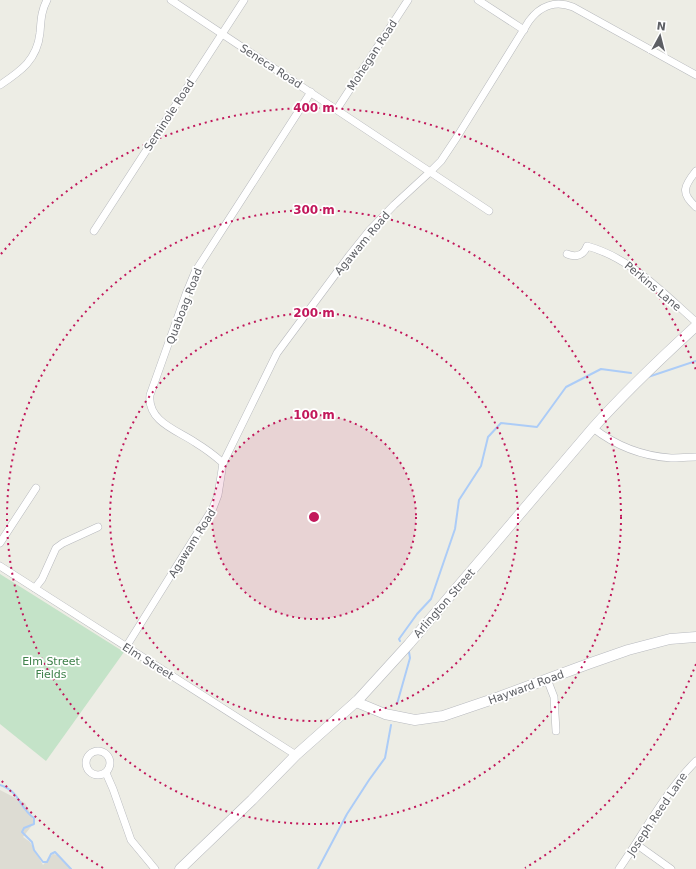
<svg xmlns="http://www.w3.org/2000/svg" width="696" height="869" font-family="'DejaVu Sans',sans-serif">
<rect width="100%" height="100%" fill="#edede5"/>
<path fill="#dddcd3" d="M0,790L25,803L34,821L33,824L23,837L30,842L43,865L53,854L58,855L72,869H0Z"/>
<path fill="#c4e3c8" d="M0,574L124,652L46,761L0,724Z"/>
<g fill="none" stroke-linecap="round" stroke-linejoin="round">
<g stroke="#acccf7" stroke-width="2">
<path d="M648,377L696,361"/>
<path d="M400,641L399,639L417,614L431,599L455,529L459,500L481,466L488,437L501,423L537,427L566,387L601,369L631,373"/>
<path d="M397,704L410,658L409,652"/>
<path d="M0,785C21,792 18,807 34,818V824L24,828L22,832L32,842L34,850L43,862H47L51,854L55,852L71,869"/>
<path d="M318,869L347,814L369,780L385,758L391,725"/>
</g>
<g stroke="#b7b9bd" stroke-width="8">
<g id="street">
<path d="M171,0L489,211"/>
<path d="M478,0L524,30"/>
<path d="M0,85C21,71 37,60 40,33C41,21 41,11 47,0"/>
<path d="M337,109L408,0"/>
<path d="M696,171C684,186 680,193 696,207"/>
<path d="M94,231L244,0"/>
<path d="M567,254C576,258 584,255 587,246C631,258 663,293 696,322"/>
<path d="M593,428C616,446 641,456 671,458C679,458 688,457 696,457"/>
<path d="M223,463C215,456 206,449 196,443C179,431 147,422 150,395L186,294L195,272L311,92"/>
<path d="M0,543L36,488"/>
<path d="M0,566L296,755"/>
<path d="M35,588L42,579L56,548L63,543L98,527"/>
<path d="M126,647L213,508L218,495L223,463L277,353L349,256L369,231L394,205L431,171L441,161L457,137L529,21C540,6 555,0 573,7L696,75"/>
<path d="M547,679L554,697L556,731"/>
<circle cx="98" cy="763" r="12"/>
<path d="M106,773L113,789L131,840L155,869"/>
<path d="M636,844L671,869"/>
<path d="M619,869C644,833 665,792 696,761"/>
</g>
</g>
<g stroke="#b8babf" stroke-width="11">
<g id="secondary">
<path d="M356,702L385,714L415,720L443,716L499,697L588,664L628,650L670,639L696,637"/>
<path d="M180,869L252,800L296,755L358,700L409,644L593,428C625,392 660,359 696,326"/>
</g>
</g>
<use href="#street" stroke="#fff" stroke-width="7"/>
<use href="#secondary" stroke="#fff" stroke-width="10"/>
</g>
<circle cx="314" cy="517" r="102" fill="#c2185b" fill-opacity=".12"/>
<g fill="none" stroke="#c2185b" stroke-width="2" stroke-dasharray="2 4">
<circle cx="314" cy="517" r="102"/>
<circle cx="314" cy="517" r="204"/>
<circle cx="314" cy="517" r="307"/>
<path d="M696 664A409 409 0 0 1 525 868M103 868A409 409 0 0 1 1 780M1 254A409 409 0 0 1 696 370"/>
</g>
<g text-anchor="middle" stroke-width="3.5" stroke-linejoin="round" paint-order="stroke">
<g font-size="11" fill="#5d5f64" stroke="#fff">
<text transform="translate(372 55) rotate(-57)" y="4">Mohegan Road</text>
<text transform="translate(271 66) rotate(33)" y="4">Seneca Road</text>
<text transform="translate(169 115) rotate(-57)" y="4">Seminole Road</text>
<text transform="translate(362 243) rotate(-50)" y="4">Agawam Road</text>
<text transform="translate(653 286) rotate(40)" y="4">Perkins Lane</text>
<text transform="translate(184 306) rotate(-69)" y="4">Quaboag Road</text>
<text transform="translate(192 543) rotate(-58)" y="4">Agawam Road</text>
<text transform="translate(444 603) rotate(-49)" y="4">Arlington Street</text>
<text transform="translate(148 661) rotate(32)" y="4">Elm Street</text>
<text transform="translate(526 687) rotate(-20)" y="4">Hayward Road</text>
<text transform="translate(657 814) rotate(-56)" y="4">Joseph Reed Lane</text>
</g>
<g font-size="11" fill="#3e814a" stroke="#fff">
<text x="51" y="665">Elm Street<tspan x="51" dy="13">Fields</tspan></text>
</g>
</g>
<circle cx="314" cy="517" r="6" fill="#c2185b" stroke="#fff" stroke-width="2"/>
<g font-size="12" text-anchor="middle" font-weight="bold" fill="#c2185b" stroke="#fff" stroke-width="3.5" stroke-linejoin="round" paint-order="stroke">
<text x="314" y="112">400 m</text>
<text x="314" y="214">300 m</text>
<text x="314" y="317">200 m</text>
<text x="314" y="419">100 m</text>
</g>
<g transform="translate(660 36) rotate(7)" stroke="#ffffff" stroke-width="3" paint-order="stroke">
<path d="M0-3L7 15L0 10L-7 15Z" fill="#5d5f64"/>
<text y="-6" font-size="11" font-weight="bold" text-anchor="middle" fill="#5d5f64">N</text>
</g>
</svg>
